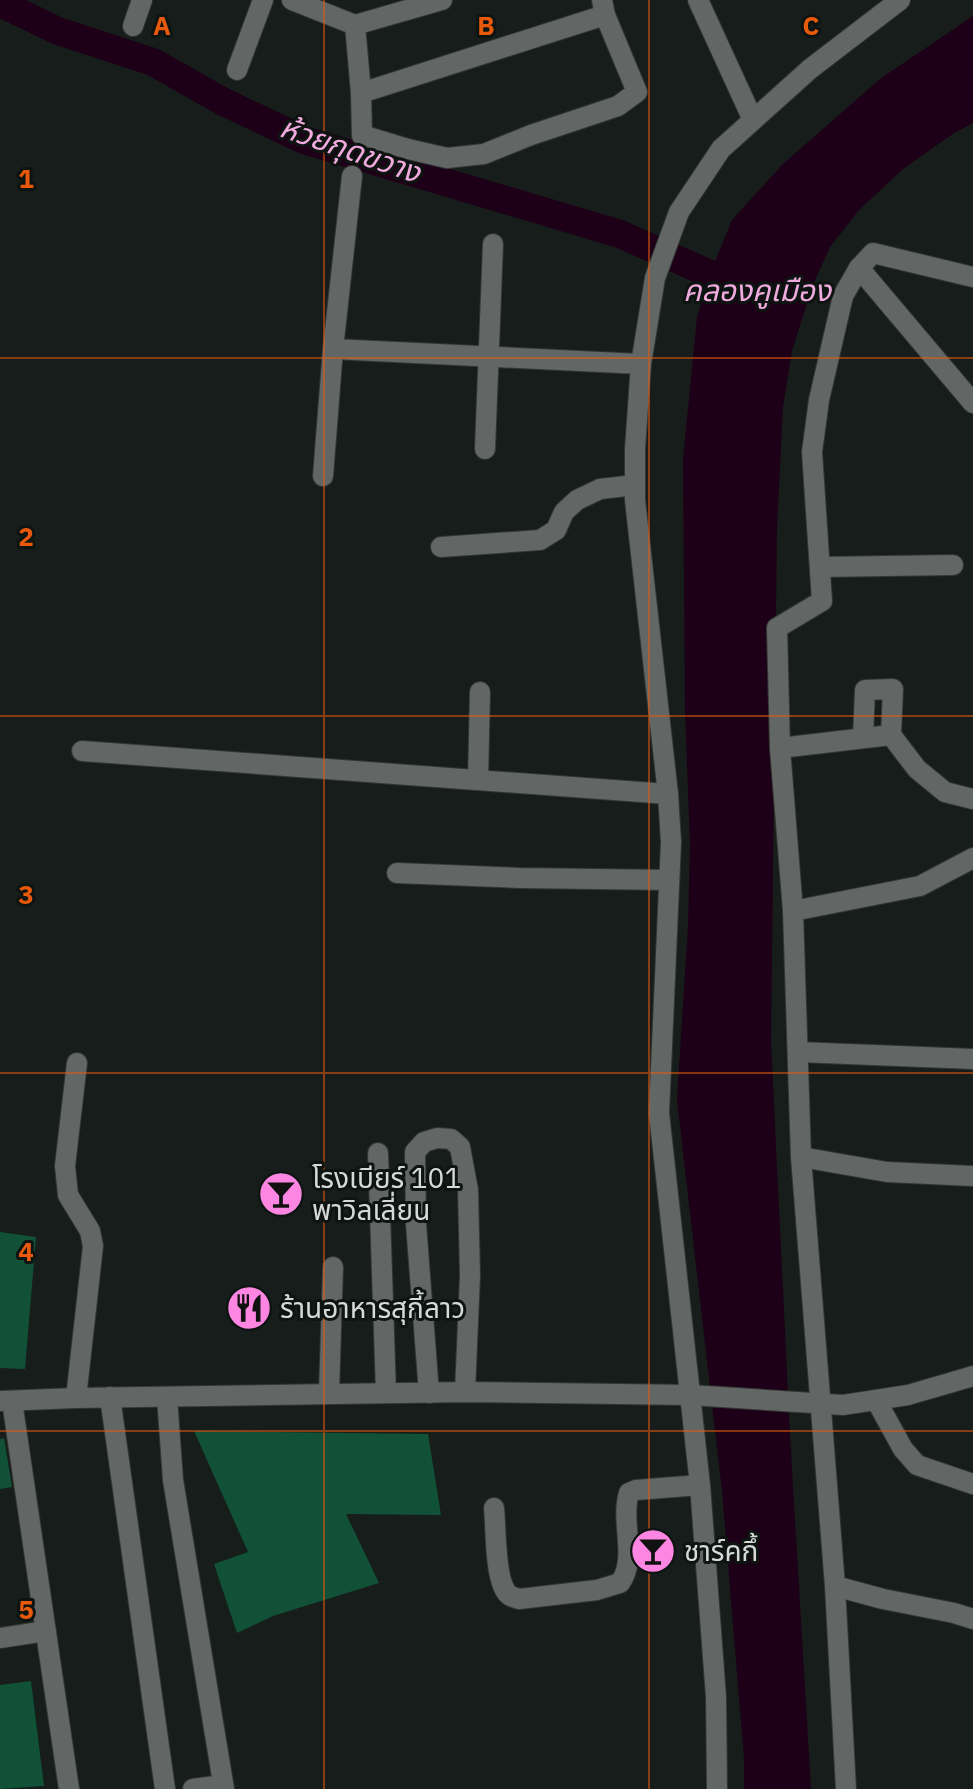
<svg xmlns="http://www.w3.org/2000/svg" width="973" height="1789" font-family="'IBM Plex Sans','Noto Sans Thai',sans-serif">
<rect width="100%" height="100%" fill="#171d1a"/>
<path fill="#1d0017" d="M973,16V123L954,133L903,169L859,210L830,247L812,287L792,351L783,407L777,527L771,1042L790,1435L811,1789H744V1759L722,1491L677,1100L688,925L690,845L685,712L683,459L697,317L710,274L732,220L783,164L880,79Z"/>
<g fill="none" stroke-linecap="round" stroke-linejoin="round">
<path stroke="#1d0017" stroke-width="28" d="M0,3L58,31L153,62L222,101L304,140L620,234L710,274"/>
</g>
<g fill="#105138">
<path d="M0,1232L36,1237L25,1369L0,1368Z"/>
<path d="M194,1431L428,1434L441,1515L346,1514L379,1583L273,1616L237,1633L214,1564L248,1552Z"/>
<path d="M4,1438L12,1487L0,1489V1439Z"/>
<path d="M31,1681L44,1786L0,1789V1685Z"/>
</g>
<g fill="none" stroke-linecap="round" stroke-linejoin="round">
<g stroke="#323734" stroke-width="22">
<g id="minor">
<path d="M292,0L355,25L442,0"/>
<path d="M698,0L753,120"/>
<path d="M355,25L361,93L362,135L408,149L447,158L484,154L531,135L618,106L637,92L605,15L602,0"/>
<path d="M133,26L142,0"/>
<path d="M237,70L263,0"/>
<path d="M361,93L605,15"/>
<path d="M859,268L973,403"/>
<path d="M333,349L641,364"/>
<path d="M485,449L493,244"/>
<path d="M323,476L333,349L352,176"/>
<path d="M441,547L540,540L556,530L564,512L577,500L600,489L635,485"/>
<path d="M820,567L953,565"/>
<path d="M863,738L865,690L893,689L891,735"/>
<path d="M780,748L891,735L917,769L945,792L973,799"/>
<path d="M82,751L668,794"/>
<path d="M478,780L480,692"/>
<path d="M397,873L520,878L669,880"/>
<path d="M793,911L920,886L973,858"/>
<path d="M798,1052L973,1059"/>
<path d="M378,1153L386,1393"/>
<path d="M801,1157L887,1172L973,1176"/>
<path d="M329,1393L333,1267"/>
<path d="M429,1393L416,1224L415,1152L424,1142L437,1138L451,1139L460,1147L468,1190L470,1275L465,1392"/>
<path d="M110,1397L165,1789"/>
<path d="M167,1397L173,1480L224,1789"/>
<path d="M76,1398L93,1246L90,1231L68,1195L65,1166L77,1063"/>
<path d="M876,1400L903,1449L917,1465L973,1484"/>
<path d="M0,1401L76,1398L465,1392L690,1395L843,1405L908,1395L973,1376"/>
<path d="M12,1401L69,1789"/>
<path d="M494,1508C496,1528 495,1571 504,1588C507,1595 511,1597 519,1599L597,1590L620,1583C638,1558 620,1522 629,1493L636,1490L700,1485"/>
<path d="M835,1586L883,1599L954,1613L973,1619"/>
<path d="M0,1638L46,1631"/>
<path d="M193,1789L223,1785"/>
<path d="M717,1789L716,1697L700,1485L659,1113L671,842L668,794L635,500V449L641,364L655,278L679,212L721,149L810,69L900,0"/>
<path d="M846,1789L835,1586L801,1157L793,911L780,748L777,628L822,601L812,452L819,400L843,296L859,268L873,253L973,277"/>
</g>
</g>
<use href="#minor" stroke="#626664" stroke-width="20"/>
</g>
<path fill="none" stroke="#e8590c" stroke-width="2" stroke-opacity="0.55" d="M324,0V1789M649,0V1789M0,358H973M0,716H973M0,1073H973M0,1431H973"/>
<defs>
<g id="bar-disc" transform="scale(2.3)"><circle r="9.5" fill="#fd86e2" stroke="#0e1411"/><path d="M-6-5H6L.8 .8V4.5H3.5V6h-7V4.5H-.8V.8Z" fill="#111"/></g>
<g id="restaurant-disc" transform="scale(2.3)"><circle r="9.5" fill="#fd86e2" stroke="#0e1411"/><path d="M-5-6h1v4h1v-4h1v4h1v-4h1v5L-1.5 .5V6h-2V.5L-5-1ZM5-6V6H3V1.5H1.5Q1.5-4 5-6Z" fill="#111"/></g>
</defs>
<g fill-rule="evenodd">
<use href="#bar-disc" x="281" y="1194"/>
<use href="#restaurant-disc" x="249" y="1308"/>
<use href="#bar-disc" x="653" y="1551"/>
</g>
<g text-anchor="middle" stroke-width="6" stroke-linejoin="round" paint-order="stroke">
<g font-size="28" fill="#d5d9d7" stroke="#0e1411" text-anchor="start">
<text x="312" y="1188">โรงเบียร์ 101<tspan x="312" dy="32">พาวิลเลี่ยน</tspan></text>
<text x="280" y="1318">ร้านอาหารสุกี้ลาว</text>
<text x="684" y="1561">ชาร์คกึ้</text>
</g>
<g font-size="30" font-style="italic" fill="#f0aade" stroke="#0e1411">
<text transform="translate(350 150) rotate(19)" y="10">ห้วยกุดขวาง</text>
<text x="757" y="301">คลองคูเมือง</text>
</g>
</g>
<g font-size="26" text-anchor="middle" font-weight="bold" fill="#e8590c" stroke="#0e1411" stroke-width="6" stroke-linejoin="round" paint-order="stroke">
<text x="162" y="35">A</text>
<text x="486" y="35">B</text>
<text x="811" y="35">C</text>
<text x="26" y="188">1</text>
<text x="26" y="546">2</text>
<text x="26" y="904">3</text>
<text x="26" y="1261">4</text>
<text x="26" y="1619">5</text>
</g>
</svg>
